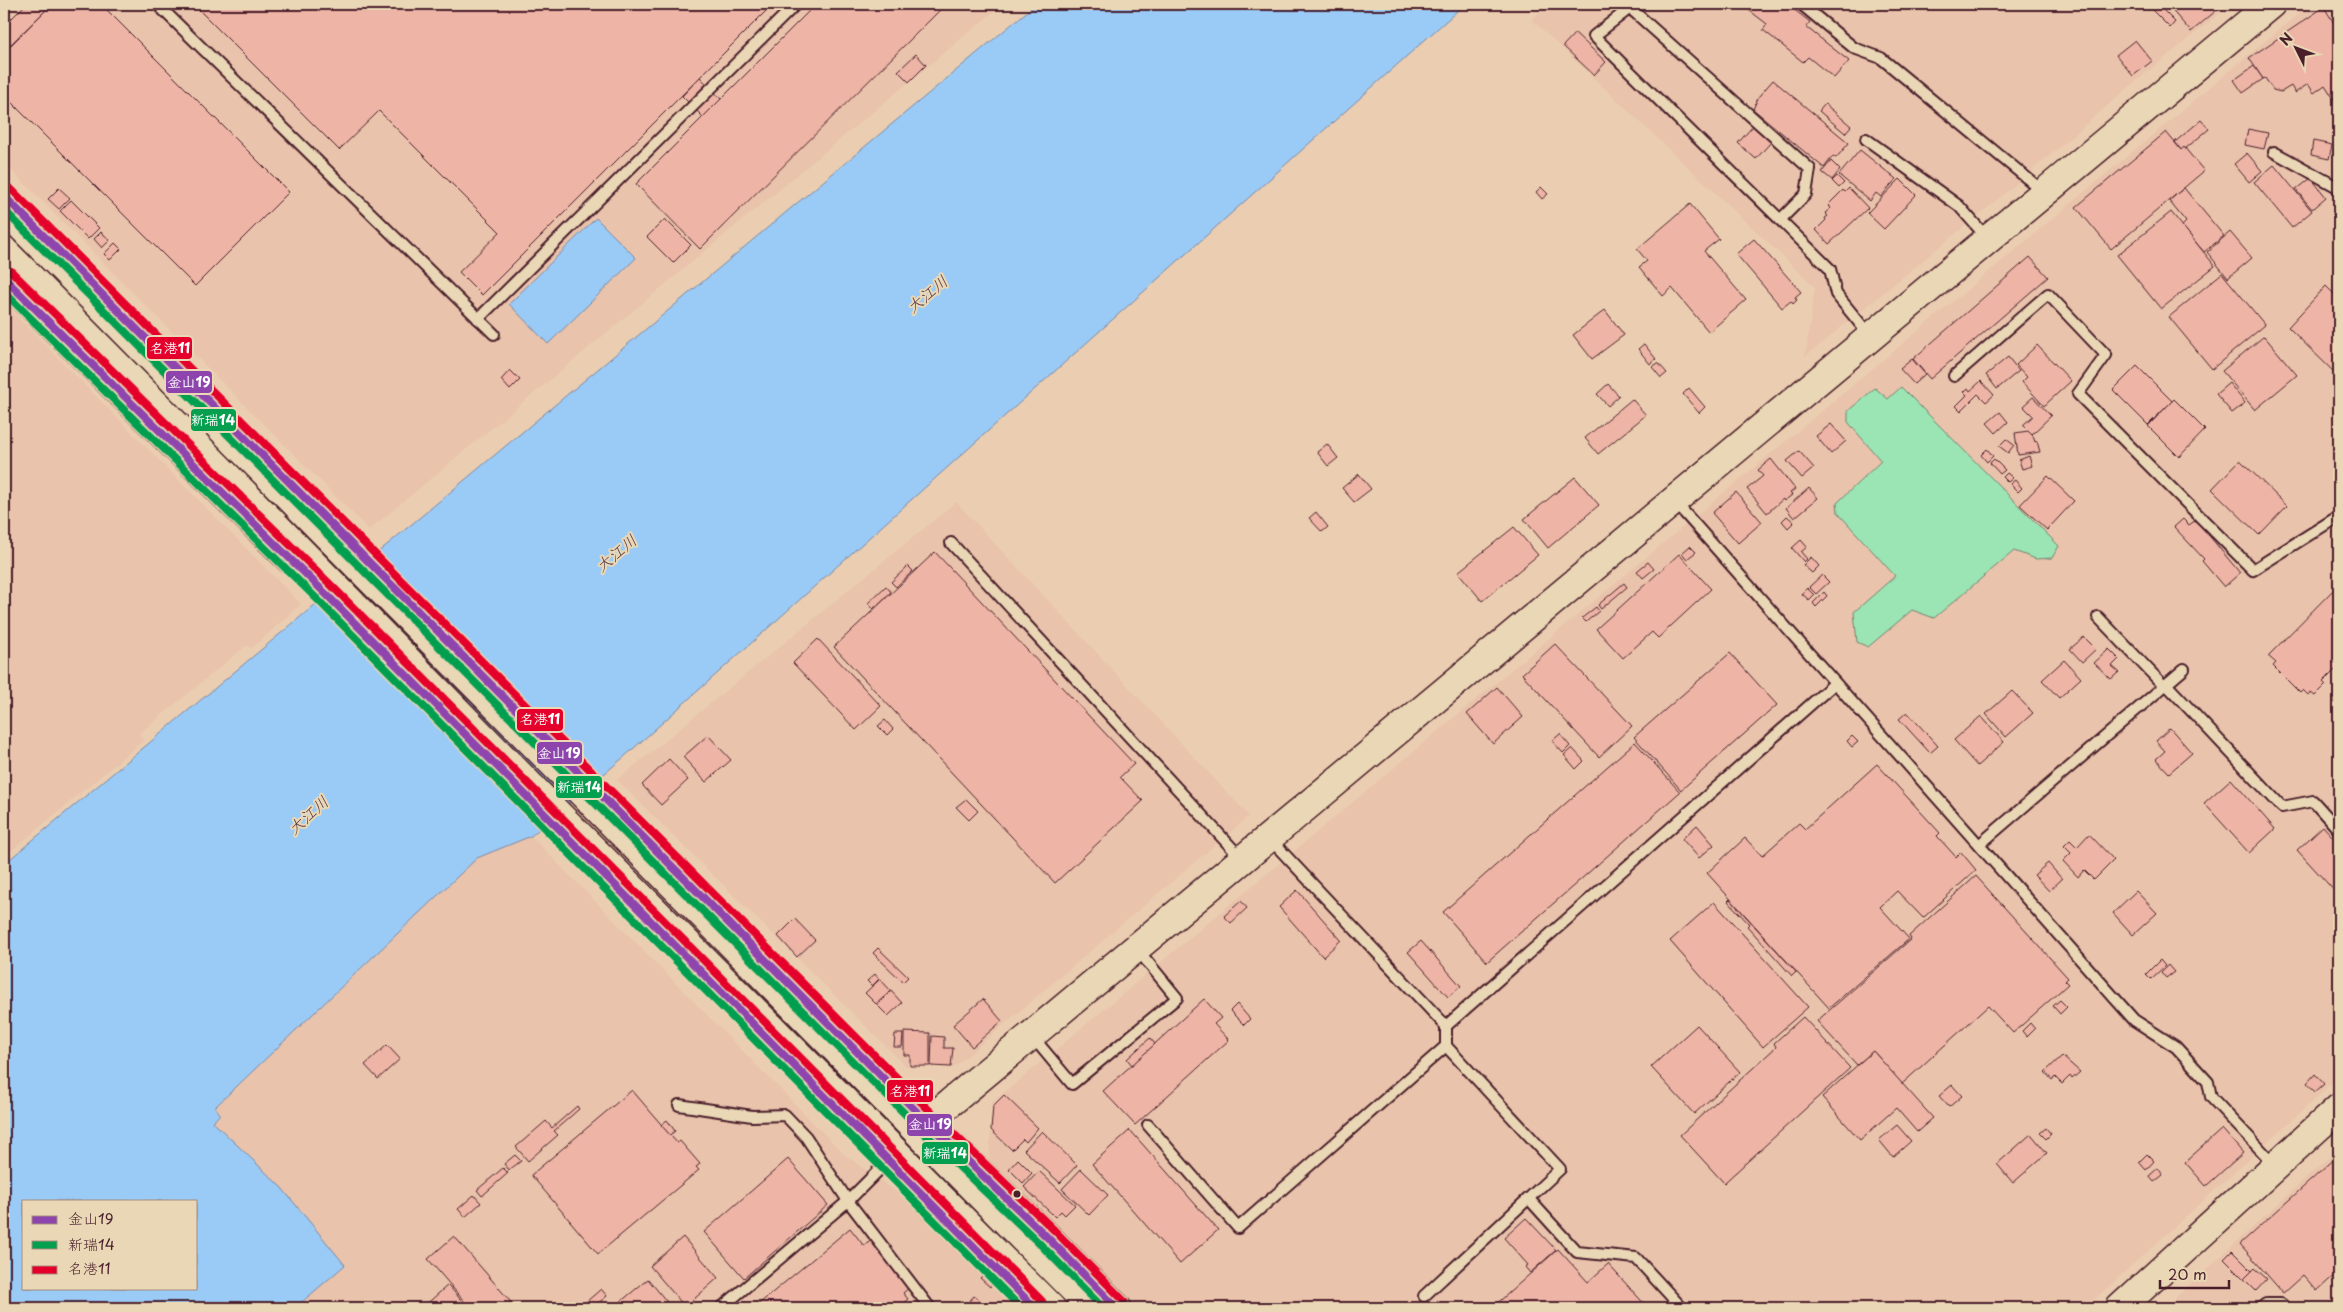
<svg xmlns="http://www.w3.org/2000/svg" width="2343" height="1312" font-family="'Playpen Sans','Klee One',sans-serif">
<rect width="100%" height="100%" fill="#ebceb1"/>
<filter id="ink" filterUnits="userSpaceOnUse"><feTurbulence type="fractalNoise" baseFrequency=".02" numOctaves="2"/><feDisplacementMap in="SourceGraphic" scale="10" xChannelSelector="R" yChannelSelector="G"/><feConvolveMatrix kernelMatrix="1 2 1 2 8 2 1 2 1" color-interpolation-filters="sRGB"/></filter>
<g filter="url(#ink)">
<g fill="#e9c3ab">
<path d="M4,4H1003L369,530L4,163Z"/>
<path d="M1552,4H2231L2122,93L2020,181L1805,357L1815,287L1531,19Z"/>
<path d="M2310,4H2329L2339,20V1077L2085,1308H1133L989,1166L992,1103Z"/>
<path d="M4,303L301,604L251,649L247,645L139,734L144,740L4,857Z"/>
<path d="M956,502L1249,816L953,1068L906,1066L617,780Z"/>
<path d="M531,836L845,1155L912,1203L1017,1308H295L344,1265L213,1122L220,1114L215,1107L477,858Z"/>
<path d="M2339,1148V1308H2164L2229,1249Z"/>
</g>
<path fill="#9be5b4" stroke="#728270" d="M1901,387L2059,546L2052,558L2036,559L2014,551L1934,618L1912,610L1868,647L1857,642L1854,612L1895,576L1838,513L1837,503L1881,461L1848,422V411L1875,388L1888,399Z"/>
<g fill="#9acbf6" stroke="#7a86a5" fill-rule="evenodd">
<path d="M1036,4H1465L624,757L531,836L477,858L215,1107L220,1114L213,1122L281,1187L345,1265L295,1308H4V864ZM24,1201H196V1288H24Z"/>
<path d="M596,218L636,258L548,344L509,304Z"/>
</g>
<g fill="#eeb5a6" stroke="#4a1f2b">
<path d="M26,4H52L4,51V26Z"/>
<path d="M52,4H101L289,192L195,286L4,95V52Z"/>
<path d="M193,4H773L482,295L459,272L500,232L379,111L339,150Z"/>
<path d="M816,4H946L700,249L636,184Z"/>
<path d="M1741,4H1787L1810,22L1806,27L1849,61L1834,78L1808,57L1803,62L1763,30L1767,24Z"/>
<path d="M2146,4H2157L2175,22L2170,28Z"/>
<path d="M2173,4H2224L2191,32L2169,7Z"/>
<path d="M2324,7L2339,31V107L2325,85L2314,93L2308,84L2295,93L2291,86L2281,92L2273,90L2265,78L2263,79L2249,58Z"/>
<path d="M1575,33L1606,62L1594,75L1563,46Z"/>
<path d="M2135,40L2152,61L2133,76L2116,55Z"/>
<path d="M916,54L926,65L909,82L898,71Z"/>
<path d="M2254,66L2263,79L2243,93L2234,80Z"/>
<path d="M700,77L721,99L703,117L682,96Z"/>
<path d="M1773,80L1849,143L1836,158L1833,156L1824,168L1753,109L1759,96Z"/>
<path d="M1825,104L1851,126L1845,133L1819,111Z"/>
<path d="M2201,120L2209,129L2185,149L2184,147L2181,150L2175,142Z"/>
<path d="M1753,126L1771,142L1756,159L1738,143Z"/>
<path d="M2248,129L2268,133L2264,149L2245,145Z"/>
<path d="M2166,132L2181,150L2184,147L2204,171L2111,249L2076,207Z"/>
<path d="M2313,141L2332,145L2329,159L2311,155Z"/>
<path d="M1860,150L1896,179L1881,197L1876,193L1870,201L1839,175Z"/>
<path d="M2247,153L2262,171L2249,182L2234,164Z"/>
<path d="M1831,161L1840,170L1832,180L1822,172Z"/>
<path d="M2274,165L2312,211L2292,228L2254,182Z"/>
<path d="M1837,176L1844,183L1839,188L1832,181Z"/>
<path d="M2311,178L2326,197L2312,209L2296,190Z"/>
<path d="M1900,179L1916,195L1884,229L1867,213Z"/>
<path d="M1541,187L1548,194L1542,199L1536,192Z"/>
<path d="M59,188L70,198L59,209L48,199Z"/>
<path d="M1849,188L1868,208L1829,244L1816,230L1826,220L1825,218L1828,216L1825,213L1831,208L1828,205L1843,190L1845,192Z"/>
<path d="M2184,188L2224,236L2204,252L2182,226L2186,222L2169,201Z"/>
<path d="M71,200L99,228L88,239L60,211Z"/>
<path d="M1690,204L1719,239L1704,251L1746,300L1709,332L1672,288L1663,296L1639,267L1647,261L1637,249Z"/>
<path d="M2171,212L2215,266L2161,309L2117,255Z"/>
<path d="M665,219L691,245L673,263L647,237Z"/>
<path d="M101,232L110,240L102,248L94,239Z"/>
<path d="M2230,232L2252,258L2228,278L2207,252Z"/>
<path d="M1754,239L1801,292L1795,297L1797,300L1793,304L1791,301L1782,308L1736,254Z"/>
<path d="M115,243L121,249L110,260L104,254Z"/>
<path d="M2030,257L2048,277L1930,379L1913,359Z"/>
<path d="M2222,273L2265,325L2212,369L2169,317Z"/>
<path d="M2326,286L2339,299V377L2288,327Z"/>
<path d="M1605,310L1624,335L1592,359L1573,335Z"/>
<path d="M2264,336L2297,375L2255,410L2222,371Z"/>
<path d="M1644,344L1656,359L1650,364L1638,349Z"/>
<path d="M2037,345L2071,381L2044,406L2022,382L2027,377L2016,365Z"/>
<path d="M2008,357L2019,371L1997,389L1986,375Z"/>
<path d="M1912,359L1925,374L1914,384L1900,369Z"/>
<path d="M1658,363L1667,373L1661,378L1652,367Z"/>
<path d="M2137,366L2172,401L2148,425L2113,390Z"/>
<path d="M510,370L520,380L510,390L501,380Z"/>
<path d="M1981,381L1994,395L1986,402L1978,394L1961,411L1956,406L1967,395L1964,392L1968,388L1970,391Z"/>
<path d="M2229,383L2245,403L2232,413L2216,394Z"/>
<path d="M1608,384L1619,396L1608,406L1597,394Z"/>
<path d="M1689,388L1705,407L1699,413L1683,394Z"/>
<path d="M2033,397L2051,416L2032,434L2023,425L2033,416L2023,406Z"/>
<path d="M1632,399L1646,415L1598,454L1585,438Z"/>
<path d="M2174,399L2205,430L2179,457L2148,426Z"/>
<path d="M2000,412L2008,422L1996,433L1987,423Z"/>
<path d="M1831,424L1846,441L1831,454L1816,436Z"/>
<path d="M2028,431L2033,436L2035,442L2037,441L2040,452L2018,455L2015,433Z"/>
<path d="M2006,439L2014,445L2008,453L1999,446Z"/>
<path d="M1327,444L1338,458L1328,466L1317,452Z"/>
<path d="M1987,449L1993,456L1987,462L1981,455Z"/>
<path d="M1799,451L1814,468L1802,478L1787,461Z"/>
<path d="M2029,456L2032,466L2022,469L2019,460Z"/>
<path d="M1771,459L1795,489L1790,493L1792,495L1784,501L1783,499L1767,513L1747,489L1763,476L1758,470Z"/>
<path d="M1994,459L2005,470L2000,474L1990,463Z"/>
<path d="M2240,460L2287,506L2259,535L2212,489Z"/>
<path d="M2007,473L2013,478L2008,482L2003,477Z"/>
<path d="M1359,474L1371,489L1354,502L1342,488Z"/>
<path d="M2048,476L2074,501L2047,530L2020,505Z"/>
<path d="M1575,477L1599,505L1548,548L1524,519Z"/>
<path d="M2015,480L2022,488L2018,492L2010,484Z"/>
<path d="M1809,488L1818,498L1794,518L1786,508Z"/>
<path d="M1736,492L1762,522L1738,543L1712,513Z"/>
<path d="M1316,512L1328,527L1322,532L1309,518Z"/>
<path d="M1787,516L1794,522L1788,528L1782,521Z"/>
<path d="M2183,519L2189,525L2196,520L2240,573L2224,587L2202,561L2204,559L2174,527Z"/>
<path d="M1514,527L1538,555L1482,601L1458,572Z"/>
<path d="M1801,540L1807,547L1801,552L1807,559L1804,562L1792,548Z"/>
<path d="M1690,546L1696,552L1687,559L1682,553Z"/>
<path d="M935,552L1134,764L1120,777L1143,801L1055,883L834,647Z"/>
<path d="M1679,554L1711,589L1658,638L1652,632L1623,658L1596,629Z"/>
<path d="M1811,557L1819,566L1812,573L1803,565Z"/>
<path d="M1648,562L1654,569L1643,578L1637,571Z"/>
<path d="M908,566L913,571L896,587L891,582Z"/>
<path d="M1822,575L1829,582L1816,594L1809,587Z"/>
<path d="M1624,583L1627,587L1601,609L1598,605Z"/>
<path d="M2339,584V666L2323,682L2326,685L2315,696L2311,693L2308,695L2303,690L2300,693L2273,666L2276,663L2268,656Z"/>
<path d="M886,586L891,592L873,609L868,603Z"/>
<path d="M1807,588L1814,595L1809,600L1802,594Z"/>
<path d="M1824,592L1827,596L1816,607L1813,603Z"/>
<path d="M1596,607L1599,611L1586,622L1582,618Z"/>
<path d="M2084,637L2096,649L2082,662L2070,649Z"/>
<path d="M818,639L881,706L856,730L793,663Z"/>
<path d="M1555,644L1632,726L1599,757L1522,674Z"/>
<path d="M2109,649L2119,659L2112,666L2119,672L2111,679L2094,663Z"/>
<path d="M1730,653L1777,705L1681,790L1634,737Z"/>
<path d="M2064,660L2081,678L2059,698L2042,680Z"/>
<path d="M1497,687L1523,717L1493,744L1467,714Z"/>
<path d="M2012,691L2033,713L2006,737L1986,714Z"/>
<path d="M1907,712L1938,746L1930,753L1899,719Z"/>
<path d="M1981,716L2004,742L1977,766L1954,740Z"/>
<path d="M885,720L893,729L887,735L878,726Z"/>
<path d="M2170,728L2192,753L2169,773L2156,759L2165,751L2156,741Z"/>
<path d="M1560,734L1570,746L1563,753L1552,741Z"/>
<path d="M708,735L731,760L706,782L683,757Z"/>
<path d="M1852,736L1858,742L1852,747L1847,741Z"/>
<path d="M1635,742L1680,792L1487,962L1443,912Z"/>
<path d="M1572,748L1584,761L1576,769L1564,755Z"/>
<path d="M669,759L688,780L661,805L642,785Z"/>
<path d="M1877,764L1940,833L1937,836L1956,857L1961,852L1976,870L1923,918L1897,891L1880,907L1909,939L1829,1008L1707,873L1745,838L1762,856L1799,823L1805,829Z"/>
<path d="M2231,779L2275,829L2249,853L2204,803Z"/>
<path d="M966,799L978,811L969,820L956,807Z"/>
<path d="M1697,825L1714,845L1699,858L1682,839Z"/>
<path d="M2323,826L2339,844V896L2297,850Z"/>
<path d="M2089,834L2114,860L2094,880L2084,870L2078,877L2063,861L2071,853L2064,846L2070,840L2077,847Z"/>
<path d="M2048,863L2062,879L2049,891L2034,875Z"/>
<path d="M1976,876L2068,978L2065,981L2068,984L2013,1033L1988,1006L1902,1084L1873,1051L1857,1065L1817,1021L1911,939L1909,936Z"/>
<path d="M1297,890L1341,940L1323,957L1279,907Z"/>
<path d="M2136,891L2157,913L2133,935L2113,913Z"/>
<path d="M1730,899L1796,972L1792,976L1747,926L1749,924L1728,901Z"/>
<path d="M1241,901L1247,908L1231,923L1224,916Z"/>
<path d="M1714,902L1808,1007L1763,1047L1670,941Z"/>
<path d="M795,919L815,940L797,957L778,936Z"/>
<path d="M1421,941L1461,986L1448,997L1408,952Z"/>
<path d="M878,948L908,977L903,982L873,953Z"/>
<path d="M2160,960L2165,966L2151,979L2146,974Z"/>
<path d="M2168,965L2174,972L2166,978L2161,972Z"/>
<path d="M875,974L879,979L872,986L867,981Z"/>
<path d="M880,979L891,991L876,1004L865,993Z"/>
<path d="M891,991L902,1003L888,1016L877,1005Z"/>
<path d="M983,999L1002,1021L972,1047L953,1025Z"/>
<path d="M1204,999L1221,1018L1214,1024L1229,1040L1135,1125L1103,1091Z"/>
<path d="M2060,1000L2067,1007L2060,1014L2053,1006Z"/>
<path d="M1237,1004L1250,1019L1244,1025L1230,1011Z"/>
<path d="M1803,1017L1850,1068L1724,1183L1680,1135L1776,1047L1774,1043Z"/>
<path d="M2030,1023L2035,1029L2027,1037L2022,1031Z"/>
<path d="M1697,1025L1740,1072L1694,1114L1651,1067Z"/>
<path d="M904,1032L930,1033V1066H910V1055H904Z"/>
<path d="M895,1034H903L902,1047H894Z"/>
<path d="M932,1036L944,1037V1048H953L951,1067L931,1066Z"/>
<path d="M1150,1038L1155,1044L1132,1065L1127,1059Z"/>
<path d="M387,1045L400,1059L378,1079L365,1065Z"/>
<path d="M1873,1051L1933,1118L1917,1132L1896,1108L1860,1140L1822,1097Z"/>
<path d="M2062,1056L2080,1072L2072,1079L2070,1076L2062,1084L2055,1077L2052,1080L2045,1072Z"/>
<path d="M2315,1074L2324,1084L2315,1092L2307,1083Z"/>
<path d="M1952,1085L1962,1096L1949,1107L1939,1096Z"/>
<path d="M632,1090L677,1143L680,1141L700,1164L696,1167L699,1170L598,1254L531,1175Z"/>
<path d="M1004,1095L1038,1128L1026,1142L1023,1139L1012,1150L991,1130L993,1106Z"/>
<path d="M577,1106L579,1109L554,1131L558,1135L528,1161L516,1147L546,1121L552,1128Z"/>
<path d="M667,1120L675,1131L670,1135L661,1125Z"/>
<path d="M1897,1125L1911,1141L1893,1157L1879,1140Z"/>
<path d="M2046,1128L2051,1134L2046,1139L2040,1133Z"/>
<path d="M2222,1129L2243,1153L2206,1186L2185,1162Z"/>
<path d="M1130,1130L1218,1230L1180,1264L1092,1164Z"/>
<path d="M1042,1131L1077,1165L1060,1183L1024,1150Z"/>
<path d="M2031,1134L2047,1153L2013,1183L1997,1164Z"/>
<path d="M2147,1154L2154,1161L2146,1170L2139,1162Z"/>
<path d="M515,1155L521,1161L509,1170L504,1164Z"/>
<path d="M2339,1155V1271L2317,1291L2303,1275L2283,1293L2240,1244Z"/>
<path d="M788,1159L828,1205L744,1278L704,1232Z"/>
<path d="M1018,1159L1032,1173L1023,1183L1009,1169Z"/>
<path d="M503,1168L508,1173L482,1196L477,1190Z"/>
<path d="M2158,1168L2163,1175L2154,1182L2149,1176Z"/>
<path d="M1081,1169L1108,1195L1089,1215L1062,1189Z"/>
<path d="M1039,1171L1075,1205L1065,1215L1061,1211L1055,1217L1024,1187Z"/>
<path d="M474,1195L481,1203L465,1217L458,1209Z"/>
<path d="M1526,1218L1556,1250L1530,1273L1525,1267L1528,1265L1504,1238Z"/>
<path d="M850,1228L864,1246L873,1239L911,1286L903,1293L908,1299L897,1308H754Z"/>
<path d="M454,1236L516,1308H470L428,1259Z"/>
<path d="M683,1237L718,1278L685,1307L650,1266Z"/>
<path d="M1558,1249L1588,1282L1608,1264L1648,1308H1492Z"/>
<path d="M2232,1251L2252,1271L2244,1279L2224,1259Z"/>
<path d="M2255,1268L2267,1279L2256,1291L2244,1279Z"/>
<path d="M984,1274L994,1282L990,1287L980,1278Z"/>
<path d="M648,1279L672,1308H613Z"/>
<path d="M448,1285L468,1308H422Z"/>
<path d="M601,1289L607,1296L592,1308H579Z"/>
<path d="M974,1296L980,1301L973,1308H963Z"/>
</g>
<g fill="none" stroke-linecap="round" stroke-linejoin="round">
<g stroke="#4a1f2b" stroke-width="14">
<g id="lane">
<path d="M157,4L494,334"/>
<path d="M1801,4L1854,48L1881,58L2044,192"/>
<path d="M1866,139L1959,206L1988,239"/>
<path d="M2274,152L2339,188"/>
<path d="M1780,220L1806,194L1810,169L1630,8L1594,36L1830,269L1836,294L1871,337"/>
<path d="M478,319L796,4"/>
<path d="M1954,376L2048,294L2106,355L2078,394L2253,570L2339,516"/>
<path d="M1675,502L2134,1020L2176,1047L2208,1082L2211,1097L2275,1165"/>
<path d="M951,543L1242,859"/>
<path d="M2098,617L2164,686"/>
<path d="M2166,684L2282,807L2313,801L2339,830"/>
<path d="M1270,839L1446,1026L1835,683"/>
<path d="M1979,845L2184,669"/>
<path d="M1032,1036L1072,1084L1177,998L1137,949"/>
<path d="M679,1105L752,1116L785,1115L806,1137L848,1201L930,1308"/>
<path d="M1148,1125L1238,1228L1446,1046"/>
<path d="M1529,1199L1577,1252L1636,1258L1682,1308"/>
<path d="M1424,1296L1560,1169L1446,1046V1026"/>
<path d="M721,1308L848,1201L917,1132"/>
<path d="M2261,1308L2266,1304H2281L2286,1308"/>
</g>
</g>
<g stroke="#4a1f2b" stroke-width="31">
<g id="secondary">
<path d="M927,1122L2271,4"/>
<path d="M2120,1308L2339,1108"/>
</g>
</g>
<g stroke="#4a1f2b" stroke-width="31">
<g id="primary">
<path d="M4,278L290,559"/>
<path d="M921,1117L1047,1237L1117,1308"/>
</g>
</g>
<use href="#lane" stroke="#e9d7b5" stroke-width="10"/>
<use href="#secondary" stroke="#e9d7b5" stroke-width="28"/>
<use href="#primary" stroke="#e9d7b5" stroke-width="28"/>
<g stroke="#4a1f2b" stroke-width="31" stroke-linecap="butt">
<g id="highway-bridge">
<path d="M4,209L1092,1308"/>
<path d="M4,251L227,476L561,817L1051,1308"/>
</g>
</g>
<use href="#highway-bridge" stroke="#e9d7b5" stroke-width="28"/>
<g stroke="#e9d7b5" stroke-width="11">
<g id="bus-1">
<path d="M4,196L927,1122L1047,1237L1117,1308"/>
<path d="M4,278L325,593L1035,1308"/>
</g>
</g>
<g stroke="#e9d7b5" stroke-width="11">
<g id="bus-2">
<path d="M4,210L920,1129L1040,1244L1103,1308"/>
<path d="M4,292L318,600L1021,1308"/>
</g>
</g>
<g stroke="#e9d7b5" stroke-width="11">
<g id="bus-3">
<path d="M11,189L934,1115L1054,1230L1124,1301"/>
<path d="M11,271L332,586L1042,1301"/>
</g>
</g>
<use href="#bus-1" stroke="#8e44ad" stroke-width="8"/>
<use href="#bus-2" stroke="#049f4f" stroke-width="8"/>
<use href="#bus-3" stroke="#e4002b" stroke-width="8"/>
</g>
</g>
<circle fill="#4a1f2b" stroke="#e9d7b5" stroke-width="2" cx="1017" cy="1194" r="4.5"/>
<g text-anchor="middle" stroke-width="4" stroke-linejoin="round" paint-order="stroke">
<g font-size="16" font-style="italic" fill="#563949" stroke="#e9d7b5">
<text transform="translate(927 294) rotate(-40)" y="6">大江川</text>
<text transform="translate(616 553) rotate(-40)" y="6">大江川</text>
<text transform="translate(308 815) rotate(-42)" y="6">大江川</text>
</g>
</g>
<g stroke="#e9d7b5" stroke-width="2">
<rect x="146" y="336" width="47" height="24" rx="5" fill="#e4002b"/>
<rect x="165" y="370" width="48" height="24" rx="5" fill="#8e44ad"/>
<rect x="190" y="408" width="47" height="24" rx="5" fill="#049f4f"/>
<rect x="516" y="708" width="48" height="24" rx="5" fill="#e4002b"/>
<rect x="536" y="741" width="47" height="24" rx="5" fill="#8e44ad"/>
<rect x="555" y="775" width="48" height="24" rx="5" fill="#049f4f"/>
<rect x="886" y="1079" width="48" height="24" rx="5" fill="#e4002b"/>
<rect x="906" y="1113" width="47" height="24" rx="5" fill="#8e44ad"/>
<rect x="921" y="1141" width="48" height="24" rx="5" fill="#049f4f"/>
</g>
<g font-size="14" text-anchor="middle" font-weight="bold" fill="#fff">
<text x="170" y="353">名港11</text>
<text x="189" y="387">金山19</text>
<text x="213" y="425">新瑞14</text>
<text x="540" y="724">名港11</text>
<text x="559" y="758">金山19</text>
<text x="579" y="792">新瑞14</text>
<text x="910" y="1096">名港11</text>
<text x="930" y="1129">金山19</text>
<text x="945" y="1158">新瑞14</text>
</g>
<rect width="2343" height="1312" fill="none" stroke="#e9d7b5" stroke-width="20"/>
<rect x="10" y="10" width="2323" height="1292" fill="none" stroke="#4a1f2b" stroke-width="2" filter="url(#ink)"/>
<rect x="22" y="1200" width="175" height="90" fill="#e9d7b5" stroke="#a98d7e"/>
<rect x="32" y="1216" width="25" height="8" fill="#8e44ad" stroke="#a98d7e"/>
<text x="68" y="1224" font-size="15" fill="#4a1f2b">金山19</text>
<rect x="32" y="1241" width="25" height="8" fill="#049f4f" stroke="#a98d7e"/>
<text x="68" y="1250" font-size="15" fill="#4a1f2b">新瑞14</text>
<rect x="32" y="1266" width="25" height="8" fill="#e4002b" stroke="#a98d7e"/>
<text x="68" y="1274" font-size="15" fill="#4a1f2b">名港11</text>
<g transform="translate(2296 48) rotate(312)" stroke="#e9d7b5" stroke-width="4" paint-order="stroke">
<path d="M0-4L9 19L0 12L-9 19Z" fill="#4a1f2b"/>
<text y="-8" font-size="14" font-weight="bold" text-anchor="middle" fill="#4a1f2b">N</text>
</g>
<path d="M2160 1280v8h69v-8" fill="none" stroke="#4a1f2b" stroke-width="2.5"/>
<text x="2168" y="1280" font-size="15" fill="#4a1f2b" stroke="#e9d7b5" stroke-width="4" paint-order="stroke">20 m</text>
</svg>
